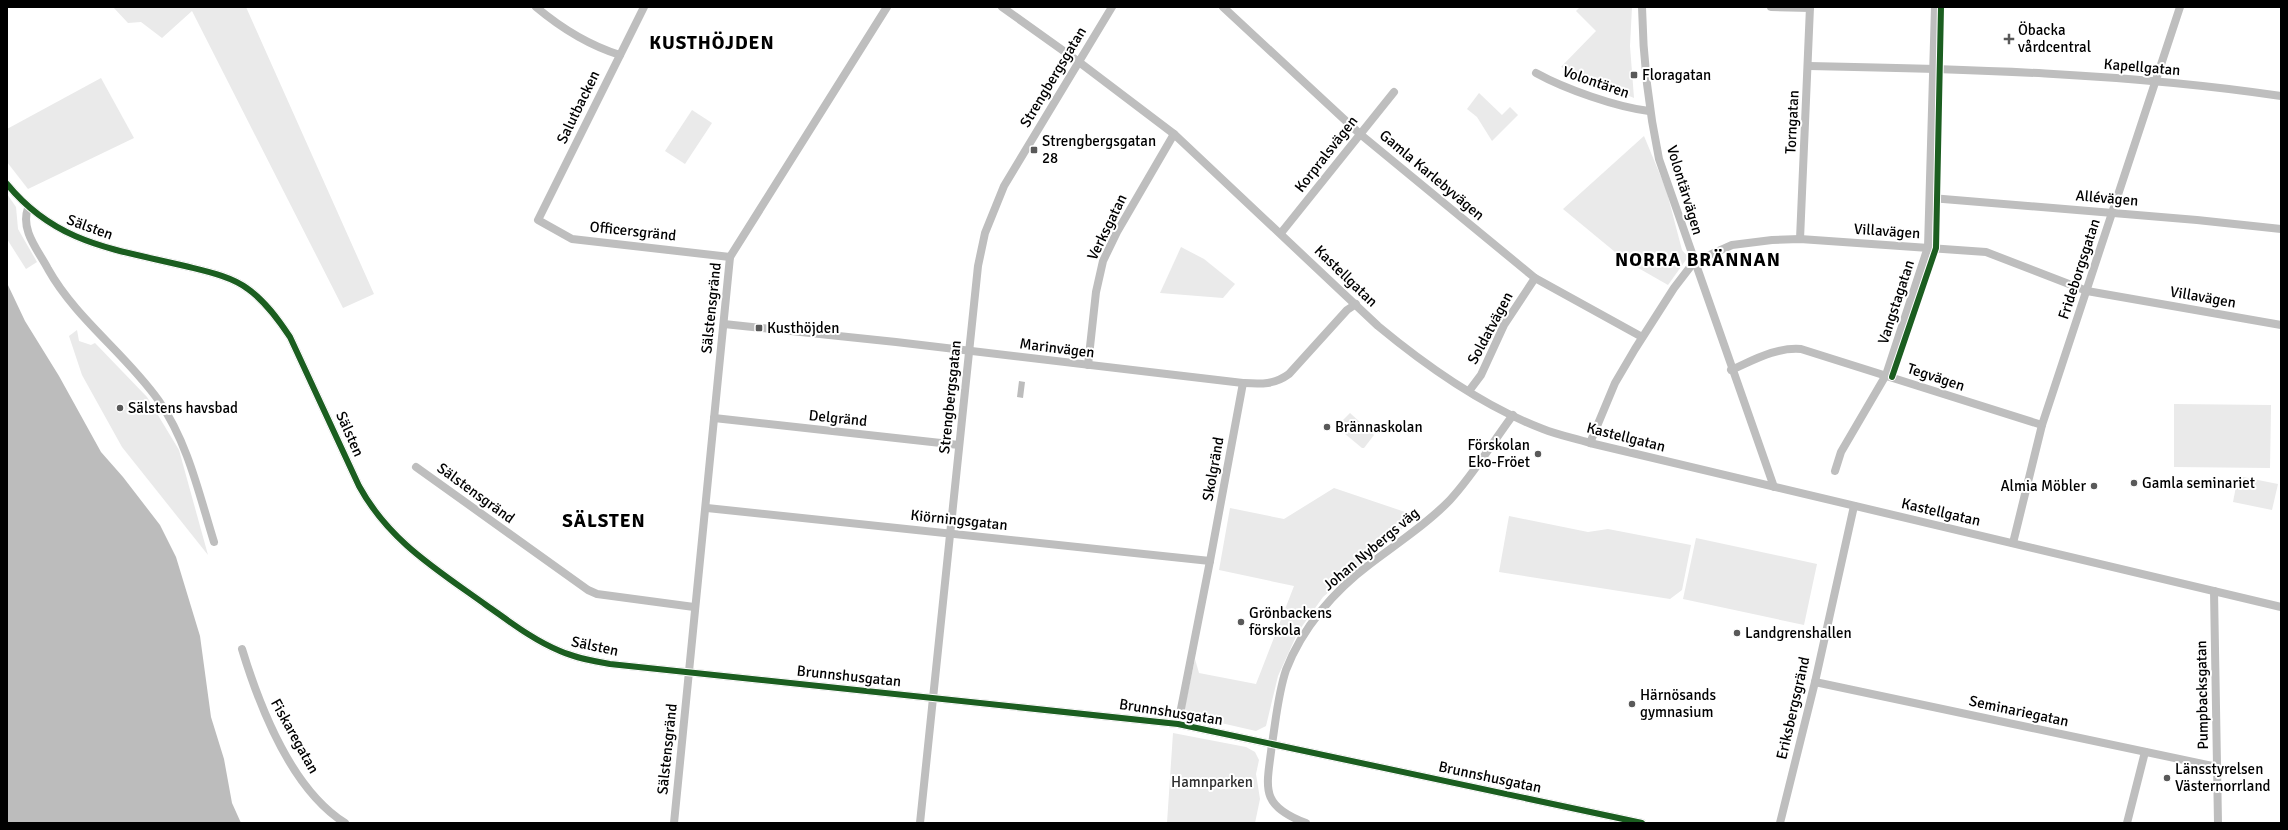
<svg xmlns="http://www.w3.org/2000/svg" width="2288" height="830" font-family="Signika,sans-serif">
<rect width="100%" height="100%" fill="#fff"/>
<g fill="#eaeaea">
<path d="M113,7H246L374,294L343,308L192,11L162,38L141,22L128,23Z"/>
<path d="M1580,7H1632L1630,46L1634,98L1561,67L1596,31L1576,11Z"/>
<path d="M101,78L134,138L28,189L7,162V129Z"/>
<path d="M1479,93L1502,115L1510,107L1518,115L1492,141L1477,117L1467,109Z"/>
<path d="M692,110L712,123L685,164L665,151Z"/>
<path d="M1644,136L1666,189L1682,250L1688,257L1668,285L1626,261L1563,209Z"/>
<path d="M7,194L16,207L18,229L37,262L26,269L7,239Z"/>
<path d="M1181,247L1204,259L1235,284L1223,298L1160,293Z"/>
<path d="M77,330L79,341L91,345L95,343L147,397L179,450L208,555L122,447L82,375L69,336Z"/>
<path d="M2174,404L2271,405L2270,468L2174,467Z"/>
<path d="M1350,413L1374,435L1364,448H1362L1338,428V425Z"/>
<path d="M2238,476L2278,484L2272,510L2233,502Z"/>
<path d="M1334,488L1417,516L1323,597L1298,632L1278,676L1266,726L1256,731L1186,715L1184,711L1195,659L1199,673L1256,684L1294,586L1219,570L1230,508L1284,519Z"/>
<path d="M1509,516L1588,532L1608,529L1691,545L1682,590L1670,599L1499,572Z"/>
<path d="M1696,538L1817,564L1804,625L1683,599Z"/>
<path d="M1173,733L1246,747L1255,752L1259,760L1256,774L1260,799L1255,823H1167Z"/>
</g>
<g fill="#bcbcbc">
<path d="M7,283L25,321L59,376L101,452L123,477L160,525L176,557L200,636L211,717L224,759L232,803L241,823H7Z"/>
<path d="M1019,381L1025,382L1023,398L1017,397Z"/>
</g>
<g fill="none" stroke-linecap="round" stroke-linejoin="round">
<g stroke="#bebebe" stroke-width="8">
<path d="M536,7C561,28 588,45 620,55"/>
<path d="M644,7L538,220L572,239L730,257"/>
<path d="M1002,7L1079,62L1174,134L1378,326C1425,365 1485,407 1543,429C1558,435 1574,438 1590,443L2281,607"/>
<path d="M1223,7L1360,134L1535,278L1642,337"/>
<path d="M1642,7C1643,61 1648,106 1659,159L1774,487"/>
<path d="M1771,7L1810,8"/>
<path d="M1809,66C1966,69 2125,73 2281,96"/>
<path d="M1536,73C1565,89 1616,107 1649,111"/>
<path d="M7,184C56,244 114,249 185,266C205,271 231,276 248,289C265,301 278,319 290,337L359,486C389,541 436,569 486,605C509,621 533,640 560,651C576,658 593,661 610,664L1178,724L1642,823"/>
<path d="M1931,198L2197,220L2281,229"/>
<path d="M28,208C20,230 38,250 48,269C76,319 126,354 159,401C188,443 199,494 214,542"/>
<path d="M1281,233L1394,92"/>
<path d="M1800,239L1810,7"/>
<path d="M724,324L896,342L1243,383C1261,384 1274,385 1289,374L1347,310L1356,304"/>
<path d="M1088,365L1096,292L1103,261L1117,232L1174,134"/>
<path d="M1731,370C1754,360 1776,347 1801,349L2042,425"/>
<path d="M1469,391L1481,375L1504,325L1535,278"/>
<path d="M714,418L959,445"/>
<path d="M1590,443L1615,383L1635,349L1674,288L1694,262L1732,245L1772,240L1800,239L1986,252L2087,291L2281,325"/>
<path d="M416,467L588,590L597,594L694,607"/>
<path d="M1835,471L1841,452L1886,375L1928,247L1935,7"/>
<path d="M707,508L1210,561L1243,383"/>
<path d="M2013,543L2042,425L2180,7"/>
<path d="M2214,591L2218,823"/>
<path d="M242,649C260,708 291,789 345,823"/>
<path d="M1815,682L2217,767"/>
<path d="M1178,724L1210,561"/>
<path d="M674,823L730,257L887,7"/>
<path d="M920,823L978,266L985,233L1004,186L1112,7"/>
<path d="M1306,823C1258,805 1267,787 1272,744C1276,719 1278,694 1286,670C1302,628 1334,591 1370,564C1396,544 1427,524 1450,500C1474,474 1492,443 1513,415"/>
<path d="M1780,823L1815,682L1854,506"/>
<path d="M2127,823L2145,752"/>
</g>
<g stroke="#fff" stroke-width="8">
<g id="cycleway">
<path d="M7,184C56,244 114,249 185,266C205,271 231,276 248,289C265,301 278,319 290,337L359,486C389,541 436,569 486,605C509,621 533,640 560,651C576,658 593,661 610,664L1178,724L1642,823"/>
<path d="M1892,377L1936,248L1941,7"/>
</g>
</g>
<use href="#cycleway" stroke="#1b5e20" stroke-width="6"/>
</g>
<g fill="#595959" stroke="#fff" stroke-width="1.5">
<path d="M2007 33h4v4h4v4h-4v4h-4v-4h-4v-4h4z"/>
<rect x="1630" y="71" width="8" height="8" rx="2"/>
<rect x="1030" y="146" width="8" height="8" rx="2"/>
<rect x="755" y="324" width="8" height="8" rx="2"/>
<circle cx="120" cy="408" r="4"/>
<circle cx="1327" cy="427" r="4"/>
<circle cx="1538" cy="454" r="4"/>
<circle cx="2134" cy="483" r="4"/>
<circle cx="2094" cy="486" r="4"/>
<circle cx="1241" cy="622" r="4"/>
<circle cx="1737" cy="633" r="4"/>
<circle cx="1632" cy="704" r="4"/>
<circle cx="2167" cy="778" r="4"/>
</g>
<g text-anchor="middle" stroke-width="4" stroke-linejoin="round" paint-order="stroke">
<g font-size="15" fill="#000" stroke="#fff" text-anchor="start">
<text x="2018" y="35">Öbacka<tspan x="2018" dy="17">vårdcentral</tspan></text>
<text x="1642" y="80">Floragatan</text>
<text x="1042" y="146">Strengbergsgatan<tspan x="1042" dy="17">28</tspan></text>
<text x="767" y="333">Kusthöjden</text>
<text x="128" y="413">Sälstens havsbad</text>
<text x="1335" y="432">Brännaskolan</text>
<text x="1530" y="450" text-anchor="end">Förskolan<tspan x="1530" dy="17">Eko-Fröet</tspan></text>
<text x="2142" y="488">Gamla seminariet</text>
<text x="2086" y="491" text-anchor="end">Almia Möbler</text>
<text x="1249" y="618">Grönbackens<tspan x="1249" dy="17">förskola</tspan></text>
<text x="1745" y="638">Landgrenshallen</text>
<text x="1640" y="700">Härnösands<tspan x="1640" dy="17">gymnasium</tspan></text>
<text x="2175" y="774">Länsstyrelsen<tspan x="2175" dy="17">Västernorrland</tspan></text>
</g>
<g font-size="15" fill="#000" stroke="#fff">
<text transform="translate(2142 67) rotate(5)" y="5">Kapellgatan</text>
<text transform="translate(1053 77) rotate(-59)" y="5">Strengbergsgatan</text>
<text transform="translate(1596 82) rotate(19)" y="5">Volontären</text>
<text transform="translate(578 107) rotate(-64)" y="5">Salutbacken</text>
<text transform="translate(1792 122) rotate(-87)" y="5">Torngatan</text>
<text transform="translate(1326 154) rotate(-52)" y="5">Korpralsvägen</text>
<text transform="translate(1432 175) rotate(40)" y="5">Gamla Karlebyvägen</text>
<text transform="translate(1685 190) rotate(73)" y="5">Volontärvägen</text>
<text transform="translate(2107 198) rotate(5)" y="5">Allévägen</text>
<text transform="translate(90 227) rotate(20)" y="5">Sälsten</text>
<text transform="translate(1107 227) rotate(-64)" y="5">Verksgatan</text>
<text transform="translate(633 231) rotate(6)" y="5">Officersgränd</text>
<text transform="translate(1887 231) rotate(4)" y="5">Villavägen</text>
<text transform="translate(2079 269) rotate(-72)" y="5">Frideborgsgatan</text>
<text transform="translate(1346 276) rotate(44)" y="5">Kastellgatan</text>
<text transform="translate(2203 297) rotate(10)" y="5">Villavägen</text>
<text transform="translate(1896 302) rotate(-72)" y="5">Vangstagatan</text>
<text transform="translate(711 308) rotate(-84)" y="5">Sälstensgränd</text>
<text transform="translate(1490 328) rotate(-62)" y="5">Soldatvägen</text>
<text transform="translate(1057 348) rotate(7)" y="5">Marinvägen</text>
<text transform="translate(1936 377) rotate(18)" y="5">Tegvägen</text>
<text transform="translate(950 397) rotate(-84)" y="5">Strengbergsgatan</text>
<text transform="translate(838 418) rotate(6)" y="5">Delgränd</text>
<text transform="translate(350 434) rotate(66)" y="5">Sälsten</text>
<text transform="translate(1626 437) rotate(14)" y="5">Kastellgatan</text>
<text transform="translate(1213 469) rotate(-80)" y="5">Skolgränd</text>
<text transform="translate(476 493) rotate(36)" y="5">Sälstensgränd</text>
<text transform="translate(1941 512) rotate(13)" y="5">Kastellgatan</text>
<text transform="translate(959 520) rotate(6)" y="5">Kiörningsgatan</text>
<text transform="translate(1371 549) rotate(-40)" y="5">Johan Nybergs väg</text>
<text transform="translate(595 646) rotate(12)" y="5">Sälsten</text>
<text transform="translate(849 676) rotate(6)" y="5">Brunnshusgatan</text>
<text transform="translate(2202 695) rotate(-91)" y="5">Pumpbacksgatan</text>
<text transform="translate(1793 708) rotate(-77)" y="5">Eriksbergsgränd</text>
<text transform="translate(2019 711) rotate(12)" y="5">Seminariegatan</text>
<text transform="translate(1171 712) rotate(9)" y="5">Brunnshusgatan</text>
<text transform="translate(295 736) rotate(61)" y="5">Fiskaregatan</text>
<text transform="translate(667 749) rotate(-84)" y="5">Sälstensgränd</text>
<text transform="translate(1490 777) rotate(12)" y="5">Brunnshusgatan</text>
</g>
<g font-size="15" fill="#2f2f2f" stroke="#fff">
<text x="1212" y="787">Hamnparken</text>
</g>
<g font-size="19" font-weight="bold" letter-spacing="1" fill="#000" stroke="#fff">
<text x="712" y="49">KUSTHÖJDEN</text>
<text x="1698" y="266">NORRA BRÄNNAN</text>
<text x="604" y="527">SÄLSTEN</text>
</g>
</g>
<rect width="2288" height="830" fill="none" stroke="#000000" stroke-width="16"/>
</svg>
